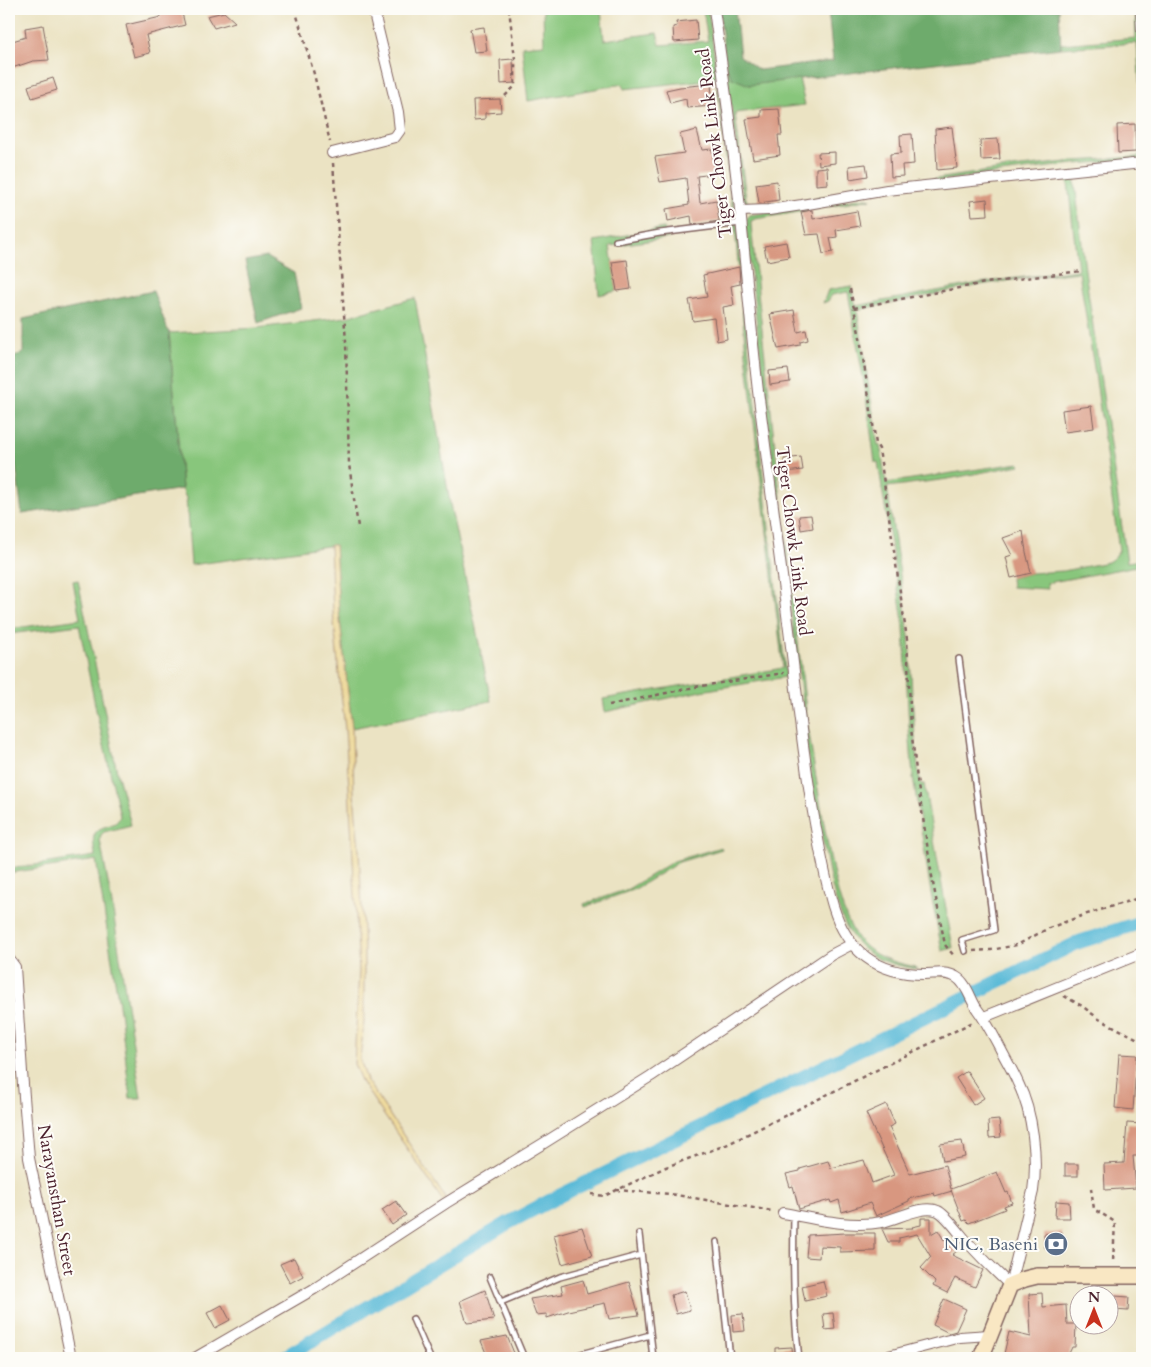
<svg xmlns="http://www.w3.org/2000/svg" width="1151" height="1367" font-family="Cardo,serif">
<rect width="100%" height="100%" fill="#fdfcf7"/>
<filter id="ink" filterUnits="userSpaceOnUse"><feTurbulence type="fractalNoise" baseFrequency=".02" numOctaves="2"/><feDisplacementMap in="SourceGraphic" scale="10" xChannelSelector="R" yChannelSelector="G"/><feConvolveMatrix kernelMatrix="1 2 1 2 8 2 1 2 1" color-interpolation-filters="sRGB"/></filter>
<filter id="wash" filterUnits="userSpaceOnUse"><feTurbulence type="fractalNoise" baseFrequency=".0096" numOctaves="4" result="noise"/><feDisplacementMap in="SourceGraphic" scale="20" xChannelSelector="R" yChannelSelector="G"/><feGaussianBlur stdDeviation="1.12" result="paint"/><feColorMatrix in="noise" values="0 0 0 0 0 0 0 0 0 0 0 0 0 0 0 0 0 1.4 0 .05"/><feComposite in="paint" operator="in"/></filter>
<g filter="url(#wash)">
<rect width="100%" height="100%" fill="#ebe3c3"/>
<g fill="#88c67c" stroke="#697254">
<path d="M543,9H601L604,40L657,33L660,45L708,41L703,9H708L738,233L749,353L786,677L701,691L605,712L603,699L783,668L746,354L735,229L716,79L624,89L623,84L528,101L522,46L544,44Z"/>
<path d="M1135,9H1138C1141,48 1142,88 1142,127L1137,43L1061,48V44L1136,38Z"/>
<path d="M726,66L749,85L799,78L805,105L735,113L746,199L749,204L754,206L786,203L889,186L1003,169L1075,161L1137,157L1142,152V158L1138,160L1074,164L1000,173L909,185L778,206H749L745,203L743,197Z"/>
<path d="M1074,174L1085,270L1127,562L1142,560V565L1047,583L1048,589L1012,587L1011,578L1031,573L1063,571L1108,562L1114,558L1119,551L1097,387L1079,272L1033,277L980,285L857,310L878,445H880L886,483L1019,463L1020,465L948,479L887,487L909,635L912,695L916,751L920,784H924L953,948L942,951L931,893L913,777L909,728L904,627L878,462H875L864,383L848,292L832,295L828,301L823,303L828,290L851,286L856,306L979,283L1078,270L1067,175Z"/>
<path d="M866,198L871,199L799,212L755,219L751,221V225C766,373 783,520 801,667C804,687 805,707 808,726C813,763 820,800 826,836C833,869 837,902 853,931C865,955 892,962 916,967L917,969C889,964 866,959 850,933C836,910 831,883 826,857C818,820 811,781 806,743C804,721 802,698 799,676C781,526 762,377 746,227L747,218L750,215Z"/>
<path d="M664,228L669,238L610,246L617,291L599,295L594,241Z"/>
<path d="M415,298L451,509L491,701L352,728L339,611L335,545L191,565L186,498L182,489L169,333L257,328L346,317Z"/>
<path d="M78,580L117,772L131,825L104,832L101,835L100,840L112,904L141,1098H130L121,1018L96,860L9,873V869L95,856C95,850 92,842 94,836C97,823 118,829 120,816L96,710L79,625L9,634V629L80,619L73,581Z"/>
<path d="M721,847L722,849L679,862L635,889L585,907L584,904L628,889L674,861Z"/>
</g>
<g fill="#6eab6c" stroke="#5c654c">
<path d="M719,9H735L740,56L759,70L833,61L828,9H1059L1061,48L749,85L732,78L726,66Z"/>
<path d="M266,257L294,273L301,308L258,323L245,261Z"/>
<path d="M153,291L169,333L182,489L22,514L14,451L9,424V359L23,353V319Z"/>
</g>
<path fill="#eeda9e" stroke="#9c7c64" d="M330,545H335L339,611L352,728L354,794L359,850L364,951V1022L360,1059L367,1081L446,1199L443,1201L362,1083L354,1064L359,971L349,787L345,729L339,674L333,612Z"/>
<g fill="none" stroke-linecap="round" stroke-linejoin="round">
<path stroke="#59b9d7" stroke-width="14" d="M283,1358L508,1223L561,1195L1079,942L1142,922"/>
</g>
<g id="blocks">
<g fill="#d89780">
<path d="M159,9H181L185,25L146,35L150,53L134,57L126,25L161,17Z"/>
<path d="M224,12L235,22L214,28L207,16Z"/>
<path d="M696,20L698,40L674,42L673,27L677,26L676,22Z"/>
<path d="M43,25L49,60L33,61L12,68L9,61V42L26,37L25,28Z"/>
<path d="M484,27L487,51L474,52L470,29Z"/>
<path d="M513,59L514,83L501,84L500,60Z"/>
<path d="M53,78L57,90L32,98L28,86Z"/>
<path d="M711,84L713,106L687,108L686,99L670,103L666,90L680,87Z"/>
<path d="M500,99L501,112L485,113V119L474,120L473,100Z"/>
<path d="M779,109L782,135H778L780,155L753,159L746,119L761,117V110Z"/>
<path d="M1135,124L1136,152L1118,153L1117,125Z"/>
<path d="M952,127L957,168L937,170L935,129Z"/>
<path d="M697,130L702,150L712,149L715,174L697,176L700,203L716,200L719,221L692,225L691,216L668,221L666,209L689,205L686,178L660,182L655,157L684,153L680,134Z"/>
<path d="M912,134L914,164L902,165L903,176L891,177L890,154L901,153L900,135Z"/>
<path d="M998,139L1000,159L981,160L980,140Z"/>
<path d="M835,152V163L819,165L818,153Z"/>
<path d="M866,164L868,176L850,179L849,166Z"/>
<path d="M827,167L828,184L816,185V168Z"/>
<path d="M777,181L779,200L759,203L756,184Z"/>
<path d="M987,199L988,215L972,216L970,201Z"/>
<path d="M812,210L813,219L857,211L860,226L836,230L837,237L830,238L833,252L823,254L819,234L806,235L801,212Z"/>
<path d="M786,242L789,257L767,261L764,246Z"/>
<path d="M627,260L631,289L617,291L612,262Z"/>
<path d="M739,267L740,284L731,286L734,305L723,307L727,339L717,341L714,318L693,321L689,300L707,297L703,275Z"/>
<path d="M794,310L798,332L806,330L808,340L800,342V345L778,349L770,314Z"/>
<path d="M788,369L790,382L770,385L769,371Z"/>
<path d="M1091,406L1094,428L1065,432L1062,410Z"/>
<path d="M801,457L803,470L785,472L784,459Z"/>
<path d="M811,515L813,528L801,530L799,516Z"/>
<path d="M1023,531L1026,552L1031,573L1011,578L1006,557L1012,555L1003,538Z"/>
<path d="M1119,1054L1137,1055L1133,1110L1115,1108Z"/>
<path d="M967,1071L984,1098L973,1105L956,1078Z"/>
<path d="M886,1104L895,1124L889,1127L910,1174L945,1165L951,1189L997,1172L1006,1193L1008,1192L1012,1203L1004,1206L1005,1209L969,1223L966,1220L963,1221L951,1190L952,1191L935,1196L934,1193L909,1199V1201L876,1216L870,1203L842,1212L839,1200L831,1203L830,1200L799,1209L793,1186L790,1187L786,1174L800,1171V1169L828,1161L831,1168L864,1160L872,1183L894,1175L866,1113Z"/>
<path d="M999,1120L1001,1137L989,1138L988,1121Z"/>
<path d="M1127,1123L1142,1124V1156H1133L1136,1188L1105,1190L1104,1164L1124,1163Z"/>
<path d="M962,1141L965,1157L943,1161L940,1144Z"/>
<rect x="1065" y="1164" width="13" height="12"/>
<path d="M396,1201L406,1215L392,1225L382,1210Z"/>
<path d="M1056,1201L1069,1202L1070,1218H1055Z"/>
<path d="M921,1218H931V1234L938,1230L944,1240L946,1239L957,1251L952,1255L983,1270L975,1287L955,1278L947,1293L933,1286L935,1282L921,1268L931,1257L917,1234L899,1238V1242H888L882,1229L913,1228L912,1227L921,1225Z"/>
<path d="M582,1227L592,1256L562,1264L554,1235Z"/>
<path d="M1062,1232L1063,1246L1045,1248L1044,1234Z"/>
<path d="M846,1233H875V1251L840,1252V1247L820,1246L819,1258L806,1257L808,1235Z"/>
<path d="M294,1258L303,1276L290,1283L280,1264Z"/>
<path d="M583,1280L587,1294L629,1282L639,1315L609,1319L605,1303L568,1311L547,1318V1314L536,1315L530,1299L563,1294L561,1286Z"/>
<path d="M823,1281L827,1296L805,1301L802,1286Z"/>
<path d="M485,1290L494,1320L467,1323L460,1301Z"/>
<path d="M685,1291L690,1310L676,1314L671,1295Z"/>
<path d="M1042,1293L1043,1307L1066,1305L1067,1324H1076L1075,1347H1072L1067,1358H1003L1009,1332L1031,1337L1029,1294Z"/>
<path d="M1115,1296L1129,1297L1128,1311L1114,1310Z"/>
<path d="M944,1299L966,1309L956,1331L949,1333L933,1325Z"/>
<path d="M222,1305L230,1320L215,1328L207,1313Z"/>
<path d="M833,1313L835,1329L825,1330L823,1314Z"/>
<path d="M743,1314L745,1331L733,1332L732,1315Z"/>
<path d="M507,1336L516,1358H488L481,1341Z"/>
<path d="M792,1347L793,1358H775V1348Z"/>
</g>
</g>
</g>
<g filter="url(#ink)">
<use href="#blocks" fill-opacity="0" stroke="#826460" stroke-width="1"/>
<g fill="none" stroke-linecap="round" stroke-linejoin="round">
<g stroke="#826460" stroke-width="8">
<g id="service">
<path d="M616,241L660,233L741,223"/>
<path d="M959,659L994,930L962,940L965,951"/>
<path d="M794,1215C793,1262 793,1311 799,1358"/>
<path d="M639,1234L653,1358"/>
<path d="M717,1242L730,1358"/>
<path d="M490,1277L524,1358"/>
<path d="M501,1302L560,1277L641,1255"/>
<path d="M413,1319L430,1358"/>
<path d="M570,1357L650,1335"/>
</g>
</g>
<g stroke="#826460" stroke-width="12">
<g id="minor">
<path d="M714,9C723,75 733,142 740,209C746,269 751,330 758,391C768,470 778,550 789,630C797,694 803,759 815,823C820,851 825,879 833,906C847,952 877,974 924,974C935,974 947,971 956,977C967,983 970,999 977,1009C986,1021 993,1035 1000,1048C1006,1060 1013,1071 1018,1083C1033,1113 1038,1158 1033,1191L1010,1285"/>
<path d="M1141,9L1142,30"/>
<path d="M332,153L395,137L400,130L398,112L373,9"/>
<path d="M740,211L769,210L802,205L887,190L1142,163"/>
<path d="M9,959L15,967L22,1072L29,1158L71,1358"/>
<path d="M984,1017L1142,953"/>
<path d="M783,1213C815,1219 850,1228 882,1222C897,1219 924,1204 938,1211C947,1215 961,1236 969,1244C982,1258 996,1272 1010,1285"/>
<path d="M195,1358L314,1289L446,1203L544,1143L651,1076L831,955L852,944"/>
<path d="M881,1358L960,1337L989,1335"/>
</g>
</g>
<g stroke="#826460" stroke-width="18">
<path id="secondary" d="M981,1358L1010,1285L1025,1279L1037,1276H1142"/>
</g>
<g stroke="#826460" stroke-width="2.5" stroke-dasharray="4 4" stroke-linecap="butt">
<path d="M295,9L314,74L330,142"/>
<path d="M505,96L515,86V59L509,9"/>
<path d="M333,163L346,342L349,464L358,527"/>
<path d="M850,289L860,338L876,444L879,449L907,639L911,728L917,779L933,883L945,945L955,957"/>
<path d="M854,308L985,283L1082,271"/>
<path d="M609,705L695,687L784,673"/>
<path d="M973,951L991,950L1017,945L1049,928L1084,915L1142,897"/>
<path d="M1064,996L1082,1006L1099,1019L1142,1041"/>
<path d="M1091,1188L1094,1209L1115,1222L1113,1262"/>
<path d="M616,1190L670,1194L772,1211"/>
<path d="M591,1194L604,1196L666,1167L726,1145L973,1022"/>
</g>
<use href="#service" stroke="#fff" stroke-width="5"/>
<use href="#minor" stroke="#fff" stroke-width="10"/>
<use href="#secondary" stroke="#f9e7c3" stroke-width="15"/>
</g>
</g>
<defs>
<g id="bank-disc" transform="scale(1.25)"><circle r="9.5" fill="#5c6f8a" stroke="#fdfcf7"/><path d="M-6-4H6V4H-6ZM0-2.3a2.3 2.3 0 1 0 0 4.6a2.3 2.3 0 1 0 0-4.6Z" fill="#fff"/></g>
</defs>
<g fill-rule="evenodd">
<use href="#bank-disc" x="1056" y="1244"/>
</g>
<g text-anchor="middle" stroke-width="4" stroke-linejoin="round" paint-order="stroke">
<g font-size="18" fill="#4a1f2b" stroke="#fdfcf7">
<text transform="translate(714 143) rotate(-97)" y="6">Tiger Chowk Link Road</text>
<text transform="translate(794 541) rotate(83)" y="6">Tiger Chowk Link Road</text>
<text transform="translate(57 1200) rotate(80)" y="6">Narayansthan Street</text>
</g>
<g font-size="18" fill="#4e5e75" stroke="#fdfcf7" text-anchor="end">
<text x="1038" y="1250">NIC, Baseni</text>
</g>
</g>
<rect width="1151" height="1367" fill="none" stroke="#fdfcf7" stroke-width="30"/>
<g transform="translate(1094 1310)"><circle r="24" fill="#fdfcf7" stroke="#b5a4a5"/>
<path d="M0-4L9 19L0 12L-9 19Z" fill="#c8321e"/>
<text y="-8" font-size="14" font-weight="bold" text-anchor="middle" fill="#4a1f2b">N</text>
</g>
</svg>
